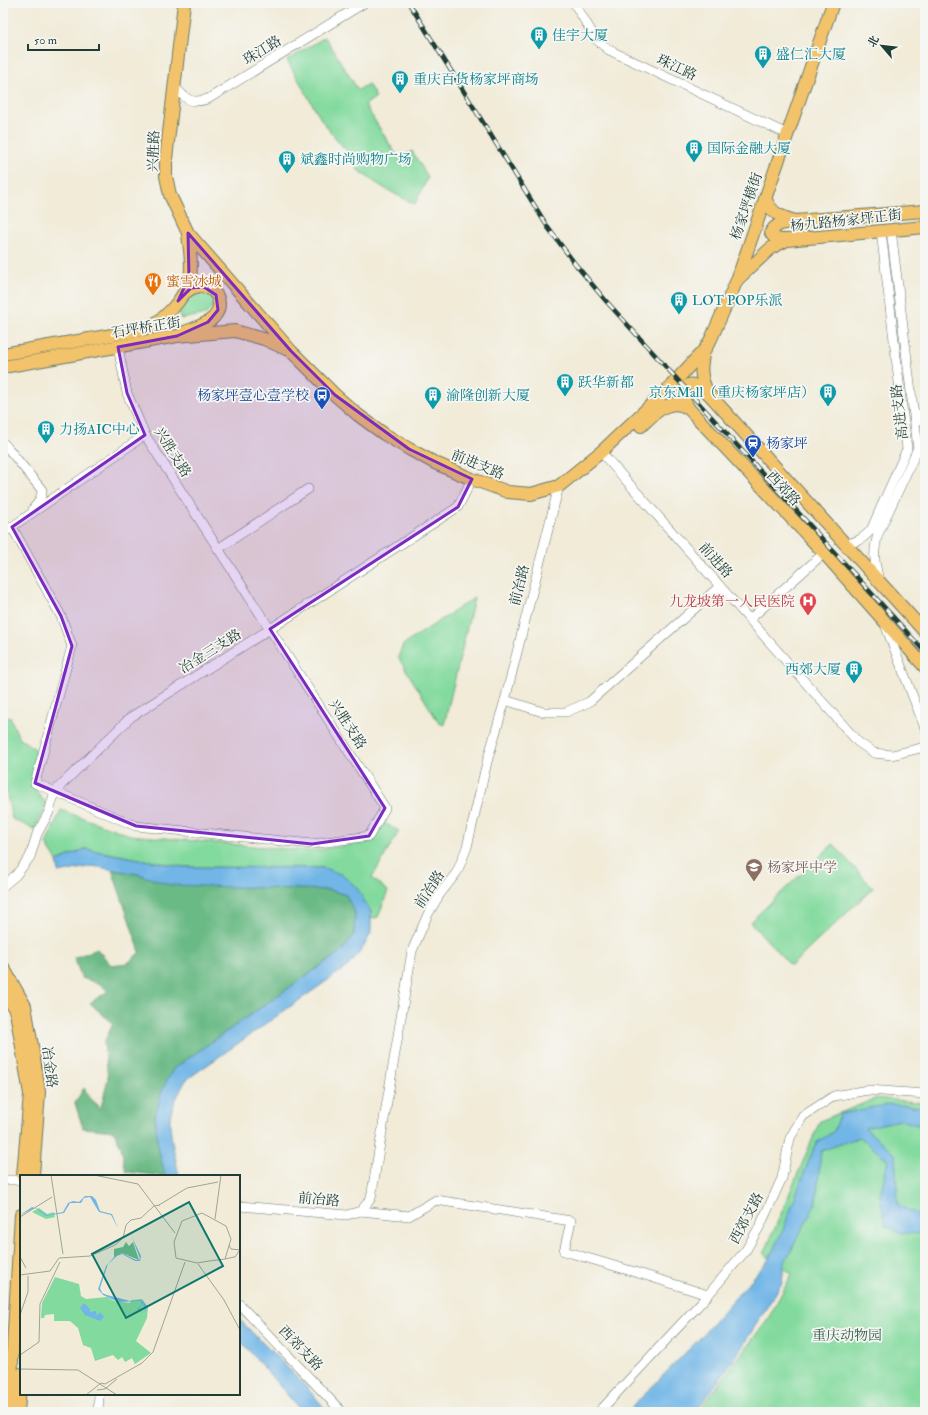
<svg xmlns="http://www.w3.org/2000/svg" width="928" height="1415" font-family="'IM FELL Double Pica','Noto Serif SC',serif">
<rect width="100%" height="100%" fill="#f6f6f2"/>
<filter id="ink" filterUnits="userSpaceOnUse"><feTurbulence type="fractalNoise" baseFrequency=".025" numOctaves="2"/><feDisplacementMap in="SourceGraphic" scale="8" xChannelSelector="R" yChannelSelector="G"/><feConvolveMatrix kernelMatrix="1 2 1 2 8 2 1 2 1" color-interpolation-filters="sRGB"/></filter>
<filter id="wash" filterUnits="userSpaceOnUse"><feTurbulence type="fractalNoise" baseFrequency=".012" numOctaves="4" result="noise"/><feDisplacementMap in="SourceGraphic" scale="16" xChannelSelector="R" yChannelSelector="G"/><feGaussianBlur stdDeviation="0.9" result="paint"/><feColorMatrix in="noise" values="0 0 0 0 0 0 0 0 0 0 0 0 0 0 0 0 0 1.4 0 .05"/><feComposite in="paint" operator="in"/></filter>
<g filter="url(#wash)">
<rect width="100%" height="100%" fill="#f1ebd8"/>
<g fill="#83da9e" stroke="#518c69">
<path d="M325,37L358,90L368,84L376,97L365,105L399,159L412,151L428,177L415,204C394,194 375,184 357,169L361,164L342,146L322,121L287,60Z"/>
<path d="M202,290L214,299L211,309L206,314L181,319L178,313L191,294Z"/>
<path d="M474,598L444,725L439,723L398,657L403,645Z"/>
<path d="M10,717L19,738L38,751C31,777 27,782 46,803L45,810L34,829L12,819L3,777V719Z"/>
<path d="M61,810L130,835L309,851L371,842L384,823L399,831L372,878L388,891L378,917L371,919V911L325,868L183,867L85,849L57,861L46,844Z"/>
<path d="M833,844L873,888L791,966L750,922Z"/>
<path d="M877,1098L925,1103V1412H698L769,1317L792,1274L764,1254L820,1121Z"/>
</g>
<path fill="#6aba85" stroke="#447c5c" d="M112,870L138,874L167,883L329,890L346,895L355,913L354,934L343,950L173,1069L165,1176L126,1172L121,1147L114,1131L83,1128L75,1103L84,1088L91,1099L101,1108L108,1078L104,1042L113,1024L90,1003L108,991L100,984L82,978L74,958L97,949L111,965L128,963L140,952Z"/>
<g fill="#71b6e7" stroke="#487a8e">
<path d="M85,849L183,867L324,868L343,875L357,888L371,912V933L361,951L348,966L186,1080C180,1091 172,1105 170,1117C169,1133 176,1160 179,1176H165L158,1147L155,1116L163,1088L173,1069L343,950L354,934L355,913L346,895L329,890L170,885L138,874L92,866L59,873L57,861Z"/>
<path d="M889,1104L925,1107V1127L900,1120L865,1128L895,1154L898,1205L925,1218V1234L901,1233L885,1225L880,1195L888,1160L860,1137L821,1151L816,1203L784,1264L782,1283L735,1358L703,1402L694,1412H627L699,1339L767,1262L783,1230L804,1173L816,1143L834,1131L840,1114Z"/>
<path d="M239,1319L302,1382L328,1412H302L239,1339Z"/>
</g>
</g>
<g filter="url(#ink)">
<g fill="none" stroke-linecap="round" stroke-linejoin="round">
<g stroke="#687a6d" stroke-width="10">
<g id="minor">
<path d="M574,3L596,39L609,50L787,134"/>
<path d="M175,87C186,100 191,104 208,99L364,3"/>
<path d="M914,411L925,423"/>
<path d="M3,443L7,447L42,490C42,498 38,503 33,509"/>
<path d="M601,452L858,742L874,753L892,755L925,747"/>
<path d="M12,527L61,616L72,646L35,783L136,826L312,844L369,836L385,808L145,435L127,393L118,347"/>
<path d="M3,533L145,435"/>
<path d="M846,544C857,542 863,539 871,530L907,449L881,231"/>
<path d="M218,549L308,489"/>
<path d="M879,580C874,562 873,552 878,534L918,448L891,230"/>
<path d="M750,619L824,553"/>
<path d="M886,627L925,728"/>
<path d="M505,700L543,712H566L589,702L720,586"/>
<path d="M3,886L16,875L30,857L37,834L49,812L55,791L131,717L270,629L458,507L472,479"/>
<path d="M3,1180H21"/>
<path d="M239,1206L347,1215L361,1211L371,1198L412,951L428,914L440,894L457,872L467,847L487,762L505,700L559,486"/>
<path d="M361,1211L409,1216L436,1200L571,1221L564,1251L648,1276L708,1295"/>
<path d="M239,1304L342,1412"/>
<path d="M98,1412L99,1394"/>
<path d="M599,1412L708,1295L746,1250L761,1224L782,1178L790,1138L803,1116L834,1096L868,1090L925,1094"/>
</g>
</g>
<g stroke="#687a6d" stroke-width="14">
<g id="major">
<path d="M184,3L166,159V176L170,195L188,233L291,351L335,395L358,415L384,434L409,449L435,463L472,479L508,492L531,494L559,486L601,452L670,387L705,349L711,339L737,280L833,3"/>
<path d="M765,198C772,214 779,216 795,221L925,211"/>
<path d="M787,240C779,240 775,240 771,233C775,223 784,223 794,222"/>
<path d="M739,278L771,248L787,240L925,227"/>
<path d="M182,296C205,271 231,300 213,318C206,325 194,328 185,332"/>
<path d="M704,351C700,367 700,378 708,393L925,632"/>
<path d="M3,354L141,330C163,323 185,299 190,277C193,262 189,247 188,233"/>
<path d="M3,367L177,336L235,331L264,339L286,349"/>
<path d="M689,409L682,396C685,377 699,386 708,393"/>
<path d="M641,426C654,414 670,395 689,409L824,553L925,667"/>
<path d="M3,967L25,1006L32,1046L39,1092L33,1176"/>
<path d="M3,986L16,1012L30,1094L23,1176"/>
<path d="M9,1412L21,1215"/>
<path d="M18,1412L21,1374"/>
</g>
</g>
<use href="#minor" stroke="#fff" stroke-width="9"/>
<use href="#major" stroke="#f2c36a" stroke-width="12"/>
<g stroke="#1f3d34" stroke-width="4.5">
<path id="rail" d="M409,3L549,229L576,265L606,301L925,652"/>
</g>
<use href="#rail" stroke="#f6f6f2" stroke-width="3" stroke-dasharray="9" stroke-linecap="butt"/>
</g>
</g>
<path fill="#7b2cbf" fill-opacity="0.2" stroke="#7b2cbf" stroke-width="3" stroke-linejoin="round" d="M188,233L291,351L335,395L409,449L472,479L458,507L270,629L385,808L369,836L312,844L136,826L35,783L72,646L61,616L12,527L145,435L127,393L118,347L177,336L208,322L218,310L216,295L204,287L191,288L178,301L189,277Z"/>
<defs>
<g id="building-pin" transform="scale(0.9)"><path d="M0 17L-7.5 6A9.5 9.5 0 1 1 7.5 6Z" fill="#0f9aa8" stroke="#f6f6f2"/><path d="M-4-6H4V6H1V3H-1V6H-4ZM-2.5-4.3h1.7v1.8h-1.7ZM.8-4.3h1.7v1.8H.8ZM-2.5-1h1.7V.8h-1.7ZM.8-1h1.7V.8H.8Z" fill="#fff"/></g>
<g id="restaurant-pin" transform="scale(0.9)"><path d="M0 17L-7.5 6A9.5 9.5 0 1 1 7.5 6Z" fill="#e8710a" stroke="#f6f6f2"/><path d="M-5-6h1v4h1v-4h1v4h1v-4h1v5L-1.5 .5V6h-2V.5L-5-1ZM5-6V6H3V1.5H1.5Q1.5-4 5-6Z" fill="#fff"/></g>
<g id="bus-pin" transform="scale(0.9)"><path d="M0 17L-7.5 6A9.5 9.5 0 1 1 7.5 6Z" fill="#1a4fb4" stroke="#f6f6f2"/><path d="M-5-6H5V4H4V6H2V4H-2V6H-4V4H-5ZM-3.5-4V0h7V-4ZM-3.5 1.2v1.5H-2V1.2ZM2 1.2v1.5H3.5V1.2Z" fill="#fff"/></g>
<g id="station-pin" transform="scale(0.9)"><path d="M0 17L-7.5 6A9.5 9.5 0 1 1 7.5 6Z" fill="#1a4fb4" stroke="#f6f6f2"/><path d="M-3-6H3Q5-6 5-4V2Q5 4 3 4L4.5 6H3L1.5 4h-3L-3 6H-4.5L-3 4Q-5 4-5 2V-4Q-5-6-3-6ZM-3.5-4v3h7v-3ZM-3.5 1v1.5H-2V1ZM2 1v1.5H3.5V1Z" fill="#fff"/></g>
<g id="hospital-pin" transform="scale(0.9)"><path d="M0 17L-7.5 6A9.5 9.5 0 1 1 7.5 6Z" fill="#e0444e" stroke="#f6f6f2"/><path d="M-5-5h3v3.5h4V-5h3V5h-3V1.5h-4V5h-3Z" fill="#fff"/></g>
<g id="school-pin" transform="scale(0.9)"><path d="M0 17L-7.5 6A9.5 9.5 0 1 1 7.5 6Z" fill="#8d6e63" stroke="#f6f6f2"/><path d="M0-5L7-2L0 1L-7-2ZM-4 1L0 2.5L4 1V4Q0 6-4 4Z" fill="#fff"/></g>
</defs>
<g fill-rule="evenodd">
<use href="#building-pin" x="539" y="35"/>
<use href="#building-pin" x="763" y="54"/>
<use href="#building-pin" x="400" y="79"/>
<use href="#building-pin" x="694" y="148"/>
<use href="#building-pin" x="287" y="159"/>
<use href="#restaurant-pin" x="153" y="281"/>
<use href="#building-pin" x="679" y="300"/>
<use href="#building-pin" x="565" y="382"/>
<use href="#building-pin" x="828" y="392"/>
<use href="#bus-pin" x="322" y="395"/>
<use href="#building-pin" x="433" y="395"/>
<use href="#building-pin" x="46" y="429"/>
<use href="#station-pin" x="753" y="443"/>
<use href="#hospital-pin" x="808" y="601"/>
<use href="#building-pin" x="854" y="669"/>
<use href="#school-pin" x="754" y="867"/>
</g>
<g text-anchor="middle" stroke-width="3.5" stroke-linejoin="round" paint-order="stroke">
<g font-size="14" fill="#0d838f" stroke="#f6f6f2" text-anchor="start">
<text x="552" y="40">佳宇大厦</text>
<text x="776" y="59">盛仁汇大厦</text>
<text x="413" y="84">重庆百货杨家坪商场</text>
<text x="707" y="153">国际金融大厦</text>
<text x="300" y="164">斌鑫时尚购物广场</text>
<text x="692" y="305">LOT POP乐派</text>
<text x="578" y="387">跃华新都</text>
<text x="815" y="397" text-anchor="end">京东Mall（重庆杨家坪店）</text>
<text x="446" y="400">渝隆创新大厦</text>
<text x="59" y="434">力扬AIC中心</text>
<text x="841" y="674" text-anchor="end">西郊大厦</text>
</g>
<g font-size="14" fill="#1f3d34" stroke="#f6f6f2">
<text transform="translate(262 50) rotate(-32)" y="5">珠江路</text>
<text transform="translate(677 67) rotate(25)" y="5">珠江路</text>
<text transform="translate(153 151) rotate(-87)" y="5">兴胜路</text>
<text transform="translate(746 206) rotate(-71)" y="5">杨家坪横街</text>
<text transform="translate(846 220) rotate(-6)" y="5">杨九路杨家坪正街</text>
<text transform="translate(146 327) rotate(-9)" y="5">石坪桥正街</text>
<text transform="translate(899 412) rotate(-97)" y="5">高进支路</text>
<text transform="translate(173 452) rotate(58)" y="5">兴胜支路</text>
<text transform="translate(478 464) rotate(22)" y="5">前进支路</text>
<text transform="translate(784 488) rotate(47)" y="5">西郊路</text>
<text transform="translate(716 560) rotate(48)" y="5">前进路</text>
<text transform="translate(519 585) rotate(-76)" y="5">前冶路</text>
<text transform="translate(210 651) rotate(-32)" y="5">冶金三支路</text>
<text transform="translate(348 724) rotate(57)" y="5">兴胜支路</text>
<text transform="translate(429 889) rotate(-56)" y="5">前冶路</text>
<text transform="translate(50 1067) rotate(83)" y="5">冶金路</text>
<text transform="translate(319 1199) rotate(5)" y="5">前冶路</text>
<text transform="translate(746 1218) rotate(-62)" y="5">西郊支路</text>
<text transform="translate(301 1348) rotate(46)" y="5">西郊支路</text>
</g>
<g font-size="14" fill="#c56008" stroke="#f6f6f2" text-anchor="start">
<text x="166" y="286">蜜雪冰城</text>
</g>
<g font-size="14" fill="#164399" stroke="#f6f6f2" text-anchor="end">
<text x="309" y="400">杨家坪壹心壹学校</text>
<text x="766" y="448" text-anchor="start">杨家坪</text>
</g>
<g font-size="14" fill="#be3a42" stroke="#f6f6f2" text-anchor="end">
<text x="795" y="606">九龙坡第一人民医院</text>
</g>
<g font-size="14" fill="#785e54" stroke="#f6f6f2" text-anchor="start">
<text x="767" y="872">杨家坪中学</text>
</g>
<g font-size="14" fill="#335c49" stroke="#f6f6f2">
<text x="847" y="1340">重庆动物园</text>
</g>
</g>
<g transform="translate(20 1175)">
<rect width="220" height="220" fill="#f1ebd8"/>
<path d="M19,33L27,39L34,37L35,42L26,44L12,37ZM35,102L59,109L61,121L66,124L87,122L94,126L110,128L111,125L122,124L128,132L127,143L116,166L131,178L115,189L112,183L105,187L102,182L98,185L93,180L75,186L71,173L63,170L58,153L50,146H34V139L25,140L24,143H21L22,128Z" fill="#83da9e"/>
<path d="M106,67L109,71L113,67L119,85L102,78L94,82V74L103,72Z" fill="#6aba85"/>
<path d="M65,21H72L76,25L80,36L92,39L98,53L91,40L79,37L70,22L64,23L61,28H50L44,38L26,41L15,33L0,40L12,32L18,34L27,40L43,37L48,28L53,26L59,27ZM112,62L121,81L120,86H115L102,79L97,81L88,89L80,113L82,118L87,120L110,126L120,125L123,126L127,132L125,137L123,128L122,131L119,133L123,138L117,134L122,130L120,126L98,127L83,120L78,114L86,91L96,80L102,78L116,85L120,84ZM64,128L70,134V137L76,136L77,141L80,137L84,142L80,146L65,140L60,133Z" fill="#71b6e7"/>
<path fill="none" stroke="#9da596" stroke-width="1" d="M31,0L43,79M74,0L118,9L155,58M139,30L167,13L198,7M0,42L32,22M195,44L201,0M209,70L211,74L220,75M0,82L6,93M205,84L211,64L206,51L182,38L162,46L154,67L156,83L177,88L189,86L205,84L214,82H215L220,75M178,89L204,125L220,155M0,100L30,96L39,83L70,81L95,70L103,63L106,50L111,45L121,43L134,31L140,30M0,140L8,117V101M0,180L19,167L20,129L40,87M0,194L58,195L97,220M77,215L85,214L97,204M66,220L81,208L85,209L122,188L133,177L165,87"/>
<path fill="#0f766e" fill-opacity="0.15" stroke="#0f766e" stroke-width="2" d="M169,27L203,91L106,143L72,79Z"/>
<rect width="220" height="220" fill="none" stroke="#1f3d34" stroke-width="2"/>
</g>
<rect width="928" height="1415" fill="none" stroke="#f6f6f2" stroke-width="16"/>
<g transform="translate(882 46) rotate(298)" stroke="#f6f6f2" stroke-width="3" paint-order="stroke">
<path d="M0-3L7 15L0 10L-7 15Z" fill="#1f3d34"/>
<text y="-6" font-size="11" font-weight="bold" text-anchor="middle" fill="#1f3d34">北</text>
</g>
<path d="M28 44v6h71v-6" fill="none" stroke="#1f3d34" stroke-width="2"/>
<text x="34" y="44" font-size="12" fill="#1f3d34" stroke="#f6f6f2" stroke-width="3" paint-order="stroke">50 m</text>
</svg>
